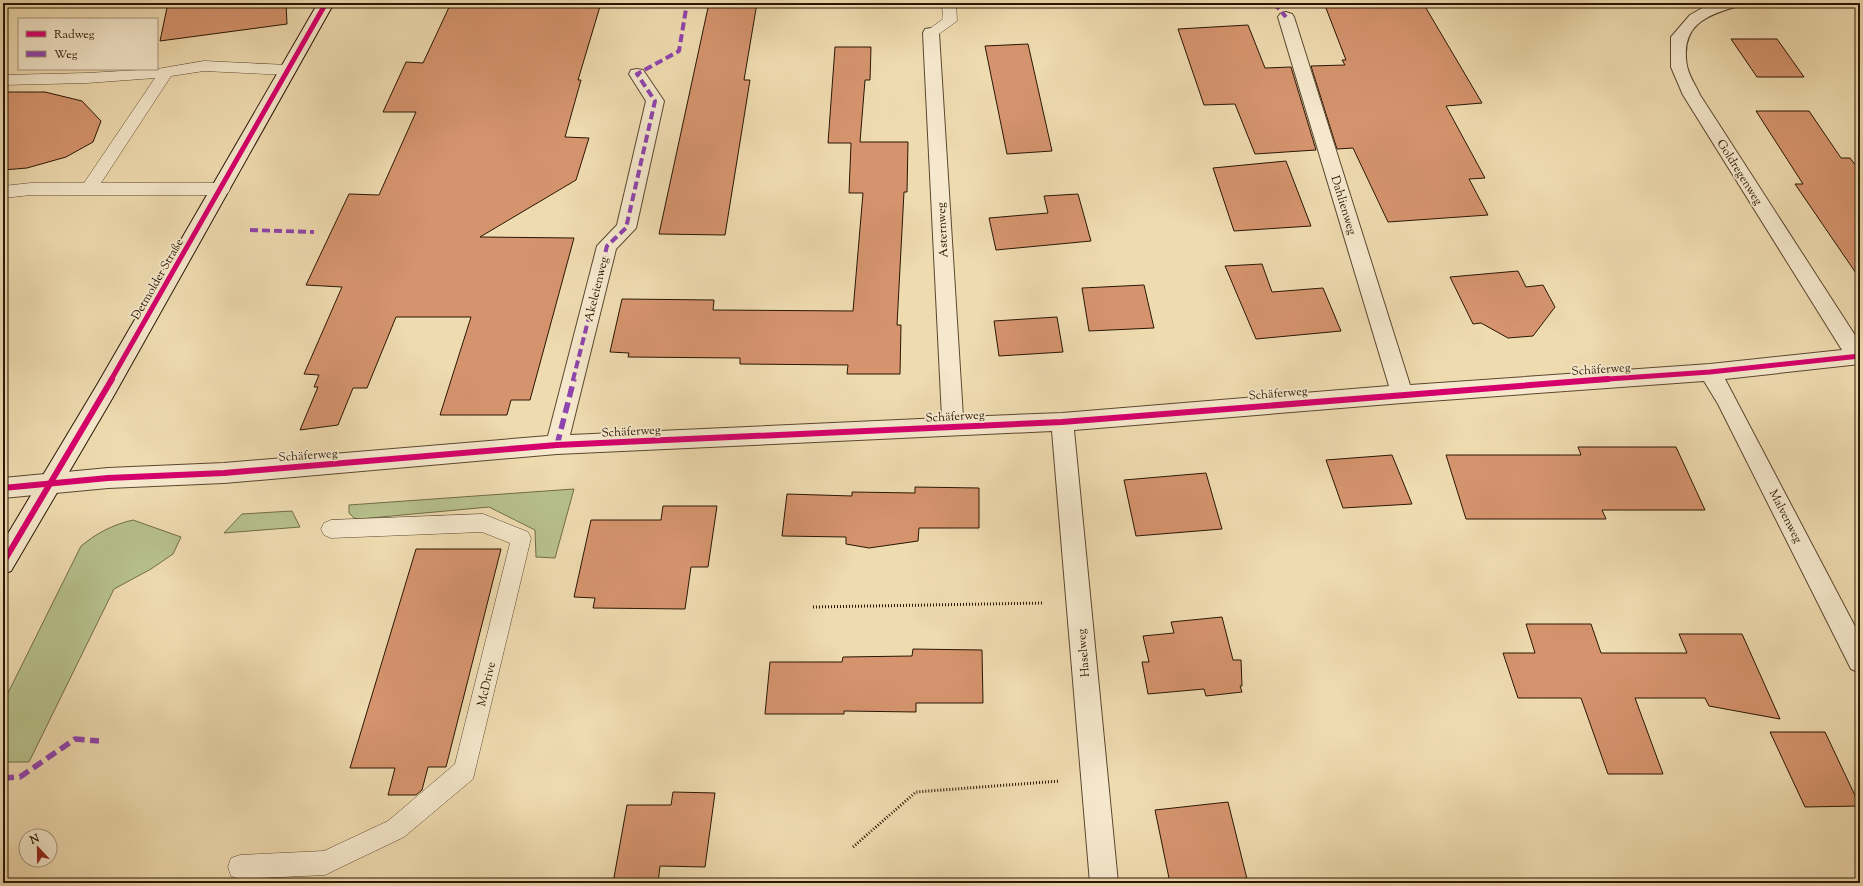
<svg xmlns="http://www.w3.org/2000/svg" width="1863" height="886" font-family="'Sorts Mill Goudy',serif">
<rect width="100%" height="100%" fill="#efdbb0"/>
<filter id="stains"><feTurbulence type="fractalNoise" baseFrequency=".005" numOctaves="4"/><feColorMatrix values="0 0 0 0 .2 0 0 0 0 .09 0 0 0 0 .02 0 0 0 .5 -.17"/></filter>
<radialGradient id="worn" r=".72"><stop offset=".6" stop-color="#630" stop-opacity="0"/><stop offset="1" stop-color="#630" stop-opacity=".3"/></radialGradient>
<g fill="#b7c18d" stroke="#706c48">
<path d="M574,489L555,558L536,557L535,530L489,507L359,519L354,518L349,513V505Z"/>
<path d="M292,511L300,527L224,533L242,514Z"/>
<path d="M133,520L181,537L173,554L151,569L114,589L29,762H3V703L81,546C97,533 112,525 133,520Z"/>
</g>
<g fill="#d5946e" stroke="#2a1603">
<path d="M168,3H286L287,24L160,41Z"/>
<path d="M451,3H601L578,80H581L565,137L589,138L576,180L480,237L574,238L530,400H511L507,415H440L471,317H396L367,388H353L338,425L300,430L318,387H314L319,375L304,374L342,287L306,285L349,194L379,195L416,112H383L406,62L423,63Z"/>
<path d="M709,3H757L744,80H750L725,235L659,234Z"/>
<path d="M1324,3H1423L1482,103L1446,106L1485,178L1469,179L1488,215L1388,222L1353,148L1337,149L1311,66L1345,65L1342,60H1346Z"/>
<path d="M1248,25L1265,68L1291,67L1316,150L1255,154L1235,104L1204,105L1178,29Z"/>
<path d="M1731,39H1777L1804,77H1757Z"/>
<path d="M1028,44L1052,151L1007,154L985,46Z"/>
<path d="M835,47H871L870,80H865L860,142H908L907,192H904L897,325H901L900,374H847L848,365L740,364V358L628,357L629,353L610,352L622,299L714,300L713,310L853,311L863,193H849L851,143H828Z"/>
<path d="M3,92H45L82,101L101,121L93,142L66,157L27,168L3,170Z"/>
<path d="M1756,111H1809L1841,158H1850L1860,171V279L1795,184H1803Z"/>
<path d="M1286,161L1311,226L1234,231L1213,168Z"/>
<path d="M1078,194L1091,241L996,250L989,218L1048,213L1044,196Z"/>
<path d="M1262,264L1272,292L1323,288L1341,331L1256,339L1225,266Z"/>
<path d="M1518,271L1526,287L1543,285L1555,307L1533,336L1508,338L1481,323L1473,324L1450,277Z"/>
<path d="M1144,285L1154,328L1089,331L1082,288Z"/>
<path d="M1057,317L1063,352L999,356L994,321Z"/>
<path d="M1578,447H1676L1705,510H1602L1606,519H1466L1446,455H1581Z"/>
<path d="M1392,455L1412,504L1343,508L1326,460Z"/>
<path d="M1206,473L1222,529L1136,536L1124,480Z"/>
<path d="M915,487L979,488V528H919L918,541L869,548L846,544V537L782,536L787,494L852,496V492L915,493Z"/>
<path d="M663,506H717L708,567H691L685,609L593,608L595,598L574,597L591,520H661Z"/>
<path d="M416,549H501L446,767H428L422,790L416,795H388L395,768H350Z"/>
<path d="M1222,617L1233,660H1241L1242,686H1240L1242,692L1206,696L1204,689L1148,694L1142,662H1149L1143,636L1174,633L1171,622Z"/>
<path d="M1526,624H1591L1601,653H1687L1679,634H1742L1780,719L1709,706L1705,698H1635L1663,774H1608L1581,698H1518L1503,653H1535Z"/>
<path d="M913,649L982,650L983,703H916V712L844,711V714H765L770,662H842L843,657L912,656Z"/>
<path d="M1770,732H1825L1860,806L1805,807Z"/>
<path d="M673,792L715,793L705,867L660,866L658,883H613L627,805H671Z"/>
<path d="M1228,802L1248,883H1170L1155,810Z"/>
</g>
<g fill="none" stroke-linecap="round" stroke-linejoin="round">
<g stroke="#5b472e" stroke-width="1">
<g id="lane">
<path d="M942,3H956L957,21L936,36H926L924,33L943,19Z"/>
<path d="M204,61L288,65L293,67L295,70L293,73L288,75L204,71L171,76L101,183H222L228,185L230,189L228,193L222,195H31L3,198V186L31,183H84L155,78L87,83L3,85V75L87,73L157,69Z"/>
<path d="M483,514L528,532L531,538L473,779L404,837L333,871L325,875L240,879L231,876L228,867L231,858L240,855L324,851L388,821L455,764L510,543L482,532L331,538L324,535L321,529L324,523L331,520Z"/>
</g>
</g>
<g stroke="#5b472e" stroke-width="2">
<path id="street" d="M1711,3H1741L1739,6C1705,15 1680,26 1687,66C1689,76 1696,86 1700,95L1860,343V364L1725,379L1860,636V673L1851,669L1718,404L1704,381L1402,403L1074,430L1118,883H1090L1052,431L557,454L224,483L108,488L3,498V478L108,468L224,463L548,436L597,246L617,225L646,101L629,74L631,70L637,69L643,70L664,101L636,228L616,249L570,435L942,418L923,33L925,29L931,28L937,29L939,33L963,417L1062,413L1389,386L1278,17L1280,14L1286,12L1292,14L1294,17L1410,385L1710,364L1842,350L1683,95L1671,67V37L1690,15Z"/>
</g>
<g stroke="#2a1603" stroke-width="2">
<path id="secondary" d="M318,3H334L113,397L11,571L3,574V542L97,385Z"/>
</g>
<g stroke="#2a1603" stroke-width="3" stroke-dasharray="1 2" stroke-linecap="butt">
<path d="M813,607L1044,603"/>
<path d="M853,847L916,792L1060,781"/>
</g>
<use href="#lane" fill="#f5e8cc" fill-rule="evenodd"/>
<use href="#street" fill="#f5e8cc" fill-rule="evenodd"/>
<use href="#secondary" fill="#f5e8cc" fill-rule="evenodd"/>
<g stroke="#8e44ad" stroke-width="4" stroke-dasharray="8 4" stroke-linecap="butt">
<path d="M1274,3L1286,17"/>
<path d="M250,230L314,232"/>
<path d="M573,380L607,246L626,228L655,101L637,74L679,51L687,3"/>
</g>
<g stroke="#8e44ad" stroke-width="5.5" stroke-dasharray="11 5.5" stroke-linecap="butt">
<path d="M557,445L574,379"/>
<path d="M3,778L20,777L75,739L99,741"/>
</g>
<g stroke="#f5e8cc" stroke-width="7">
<g id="cycleway-far1">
<path d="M111,380L326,3"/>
<path d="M1594,380L1710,372L1860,356"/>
</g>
</g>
<g stroke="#f5e8cc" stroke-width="9">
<g id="cycleway">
<path d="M3,488L108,478L224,473L557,445L1062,422L1608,379"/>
<path d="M3,563L112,379"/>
</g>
</g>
<use href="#cycleway-far1" stroke="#d6006c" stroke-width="5"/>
<use href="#cycleway" stroke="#d6006c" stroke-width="6"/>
</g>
<g text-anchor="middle" stroke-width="3.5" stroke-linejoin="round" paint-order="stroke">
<g font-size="12" fill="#2a1603" stroke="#f5e8cc">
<text transform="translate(1740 172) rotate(58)" y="4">Goldregenweg</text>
<text transform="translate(1344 205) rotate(73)" y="4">Dahlienweg</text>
<text transform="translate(942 230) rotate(-93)" y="4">Asternweg</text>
<text transform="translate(157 279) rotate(-60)" y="4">Detmolder Straße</text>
<text transform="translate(596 289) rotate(-76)" y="4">Akeleienweg</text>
<text transform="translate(1601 369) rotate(-4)" y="4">Schäferweg</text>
<text transform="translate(1278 393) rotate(-5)" y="4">Schäferweg</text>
<text transform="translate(955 416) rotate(-3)" y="4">Schäferweg</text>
<text transform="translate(631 431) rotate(-3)" y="4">Schäferweg</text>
<text transform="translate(308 455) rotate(-4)" y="4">Schäferweg</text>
<text transform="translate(1786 516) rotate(63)" y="4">Malvenweg</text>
<text transform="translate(1083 653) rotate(-95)" y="4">Haselweg</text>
<text transform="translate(486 684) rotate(-77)" y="4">McDrive</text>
</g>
</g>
<rect width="1863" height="886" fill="none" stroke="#efdbb0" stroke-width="16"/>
<rect x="4" y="4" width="1855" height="878" fill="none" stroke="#2a1603" stroke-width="2"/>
<rect x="8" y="8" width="1847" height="870" fill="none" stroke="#2a1603"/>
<rect x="18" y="18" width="140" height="52" fill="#f5e8cc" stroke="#a4947c"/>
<rect x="26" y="31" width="20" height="6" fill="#d6006c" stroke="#a4947c"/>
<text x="54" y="38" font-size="12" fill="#2a1603">Radweg</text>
<rect x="26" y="51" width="20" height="6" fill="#8e44ad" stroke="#a4947c"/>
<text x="54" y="58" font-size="12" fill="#2a1603">Weg</text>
<g transform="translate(38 848) rotate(338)"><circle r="19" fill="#f5e8cc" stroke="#a4947c"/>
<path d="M0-3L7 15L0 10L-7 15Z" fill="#8f2418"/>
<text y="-6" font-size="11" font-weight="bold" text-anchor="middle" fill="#2a1603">N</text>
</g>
<rect width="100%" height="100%" filter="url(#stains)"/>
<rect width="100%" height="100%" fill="url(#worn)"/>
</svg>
